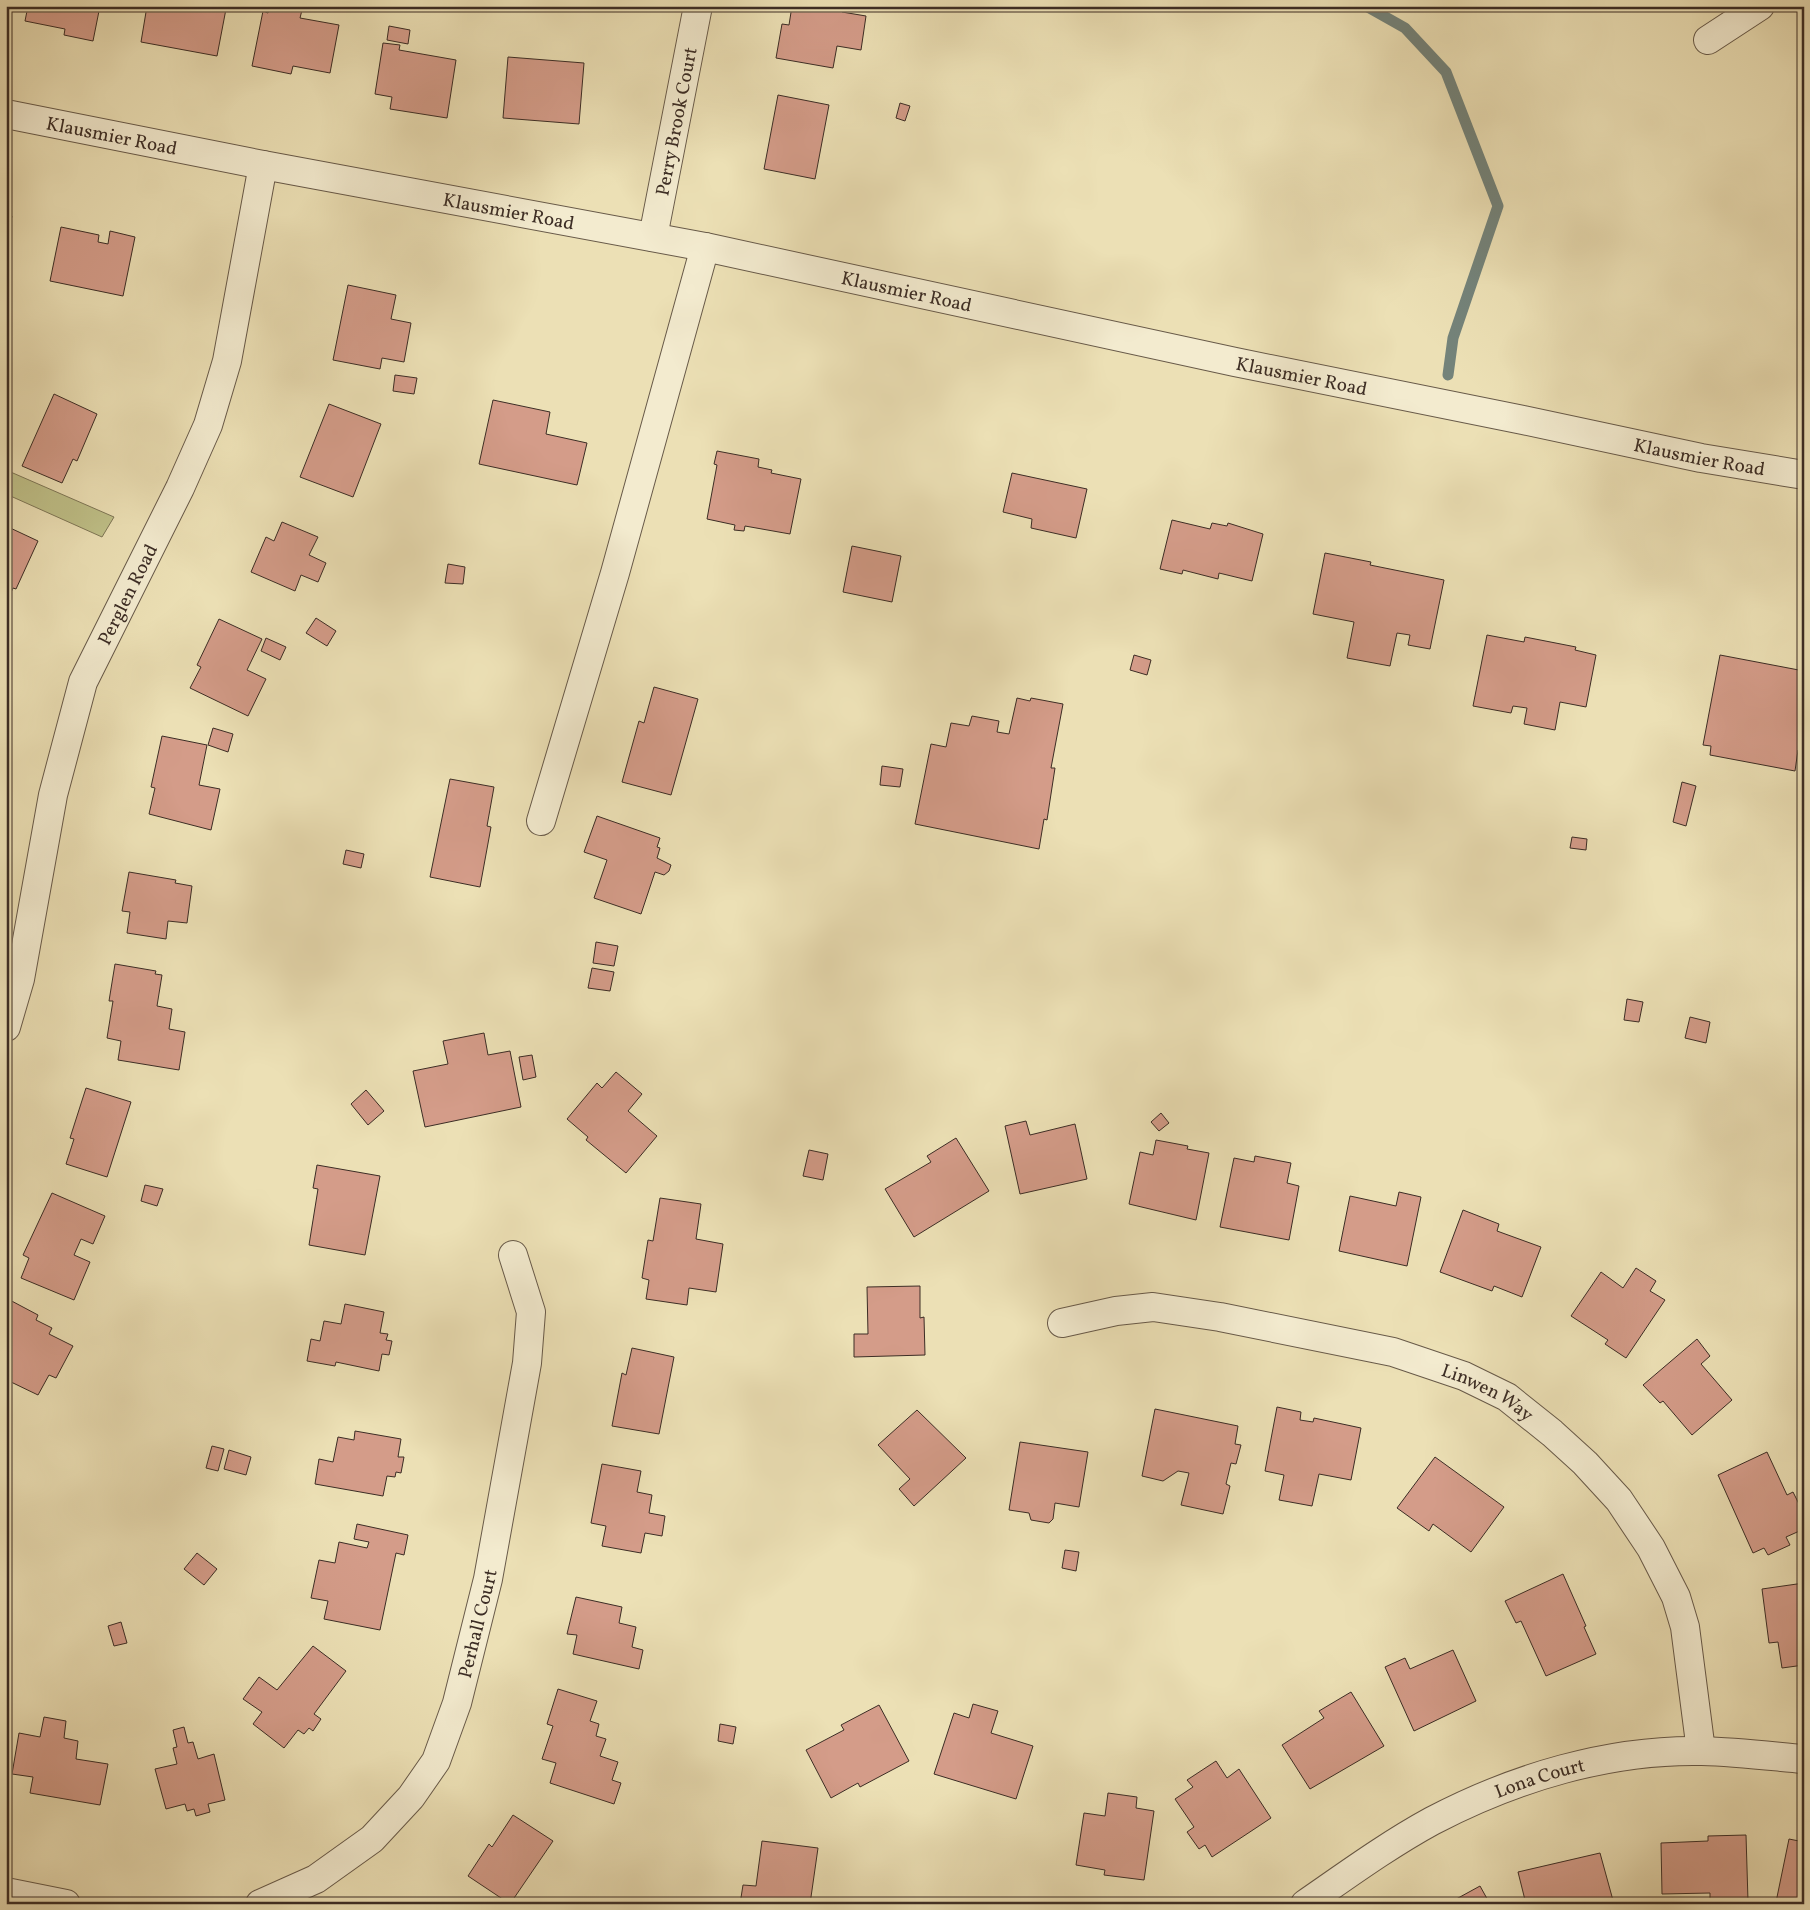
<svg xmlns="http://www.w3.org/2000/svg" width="1810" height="1910" font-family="Vollkorn,serif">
<rect width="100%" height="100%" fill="#ece0b5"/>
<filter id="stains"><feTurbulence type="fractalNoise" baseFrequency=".004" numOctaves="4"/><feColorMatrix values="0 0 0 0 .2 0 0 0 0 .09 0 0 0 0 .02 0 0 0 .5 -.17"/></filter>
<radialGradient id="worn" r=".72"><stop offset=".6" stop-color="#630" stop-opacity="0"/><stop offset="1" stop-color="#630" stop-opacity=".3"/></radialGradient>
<path fill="#bfc088" stroke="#7e7656" d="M6,470L114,517L102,537L6,494Z"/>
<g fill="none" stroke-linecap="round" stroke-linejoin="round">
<path stroke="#74837a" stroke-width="11" d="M1366,6L1405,28L1446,72L1498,206L1453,338L1448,375"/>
</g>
<g fill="#d49c89" stroke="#3c2d25">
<path d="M28,6H100L93,41L64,35L65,29L25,21Z"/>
<path d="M147,6H212L226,9L217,56L141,42Z"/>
<path d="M270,6H303L300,18L339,25L330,73L293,66L291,74L252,66L263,11L268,13Z"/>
<path d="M792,6H844L842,12L866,16L861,50L837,46L833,68L776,58L782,24L789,25Z"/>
<path d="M389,26L410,30L408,44L387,40Z"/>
<path d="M383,43L400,45L399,50L456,60L447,118L390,109L392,97L375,94Z"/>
<path d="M508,57L584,63L579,124L503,118Z"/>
<path d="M778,95L829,105L815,179L764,169Z"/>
<path d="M900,103L910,106L905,121L896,118Z"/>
<path d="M6,215L12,216L6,245Z"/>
<path d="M61,227L99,235L98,242L108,244L110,231L135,237L123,296L50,281Z"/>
<path d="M348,285L396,295L391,319L411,323L404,362L382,358L380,369L333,360Z"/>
<path d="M395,375L417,378L414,394L393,391Z"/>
<path d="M54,394L97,414L77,461L73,459L62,483L22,466Z"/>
<path d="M493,400L550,412L546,434L587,443L577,485L479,464Z"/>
<path d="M329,404L381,424L353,497L300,477Z"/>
<path d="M717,451L759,459L758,467L772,470L771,473L801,479L790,534L745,526L744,531L734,530L735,525L707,519L717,465L714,464Z"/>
<path d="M1012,473L1087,489L1076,538L1031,528L1032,519L1003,512Z"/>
<path d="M1172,520L1210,529L1212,523L1227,526L1228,523L1263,534L1252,581L1219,573L1218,579L1183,570L1182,574L1160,569Z"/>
<path d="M282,522L318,537L309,555L326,563L318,582L301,575L295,591L251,572L266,537L274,541Z"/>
<path d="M6,526L38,541L16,589L13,588L6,604Z"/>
<path d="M852,546L901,556L892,602L843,592Z"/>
<path d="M1325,553L1371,562L1370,565L1444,580L1430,649L1408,645L1410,635L1397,633L1390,666L1347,658L1354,622L1313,614Z"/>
<path d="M448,564L465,567L463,584L445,583Z"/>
<path d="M316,618L336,631L327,646L306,633Z"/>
<path d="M219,619L262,639L247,670L266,679L248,716L190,688L201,667L197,665Z"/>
<path d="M1487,635L1524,642L1525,637L1576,647L1575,650L1596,655L1586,707L1560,702L1555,730L1524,724L1527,708L1513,706L1511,713L1473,706Z"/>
<path d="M266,638L286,647L280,660L261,651Z"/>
<path d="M1134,655L1151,660L1147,675L1130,670Z"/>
<path d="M1720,655L1804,671V751L1798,750L1795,771L1710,755L1711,746L1703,745Z"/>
<path d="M654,687L698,699L671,795L622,782L639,721L644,723Z"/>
<path d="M1017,698L1030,701L1031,698L1063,704L1051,768H1055L1047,820L1044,819L1039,849L915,824L931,744L946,747L951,723L969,726L972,716L999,721L997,732L1009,734Z"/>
<path d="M213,728L233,734L228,752L208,745Z"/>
<path d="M162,736L207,745L199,785L220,789L211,830L149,814L155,788L151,787Z"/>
<path d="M882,766L903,769L900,787L880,785Z"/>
<path d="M450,779L494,787L487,826L491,827L480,887L430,877Z"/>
<path d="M1682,782L1696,786L1686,826L1673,822Z"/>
<path d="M597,816L660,838L657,847L660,848L657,858L671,865L669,871L664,875L655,872L641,914L594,898L607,860L584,852Z"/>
<path d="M1572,837L1587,839L1586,850L1570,848Z"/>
<path d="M346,850L364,854L361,868L343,864Z"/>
<path d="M129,872L176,880L175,883L192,886L187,923L168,921L166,939L127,933L130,912L122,911Z"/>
<path d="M596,942L618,946L614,966L593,963Z"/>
<path d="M115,964L156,971L155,974L162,975L157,1006L172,1009L169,1029L185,1032L179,1070L118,1060L121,1041L107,1038L113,1001H109Z"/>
<path d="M592,968L614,972L610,991L588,988Z"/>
<path d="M1627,999L1643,1002L1639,1022L1624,1020Z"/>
<path d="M1690,1017L1710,1022L1706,1043L1685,1038Z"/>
<path d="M484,1033L488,1055L510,1051L521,1107L425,1127L413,1071L448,1064L443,1041Z"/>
<path d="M532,1055L536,1077L523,1080L519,1057Z"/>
<path d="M616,1072L642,1094L628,1111L657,1136L626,1173L586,1140L588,1137L567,1119L597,1083L602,1088Z"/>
<path d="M86,1088L131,1102L107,1177L66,1164L74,1139L70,1138Z"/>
<path d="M366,1090L384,1111L368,1125L351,1104Z"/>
<path d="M1161,1113L1169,1123L1159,1131L1151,1122Z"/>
<path d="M1026,1121L1030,1135L1075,1124L1087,1179L1020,1194L1005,1126Z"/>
<path d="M956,1138L989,1191L914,1237L885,1189L931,1162L927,1156Z"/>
<path d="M1156,1140L1188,1146L1187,1149L1209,1153L1196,1220L1129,1204L1140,1152L1153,1155Z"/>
<path d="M809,1150L828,1154L823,1180L803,1176Z"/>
<path d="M1255,1156L1291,1163L1287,1183L1299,1186L1289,1240L1220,1227L1234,1158L1254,1162Z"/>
<path d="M317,1165L380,1176L365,1255L309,1245L318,1189L313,1188Z"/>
<path d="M145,1185L163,1189L157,1206L141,1201Z"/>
<path d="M1399,1192L1421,1197L1407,1266L1339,1251L1350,1196L1396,1206Z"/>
<path d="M52,1193L105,1216L93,1244L81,1239L74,1255L90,1262L74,1300L21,1278L29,1258L23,1255Z"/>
<path d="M660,1198L701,1204L696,1239L723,1244L716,1292L689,1288L687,1305L646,1299L649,1280L642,1278L648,1240L653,1241Z"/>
<path d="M1463,1210L1499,1224L1497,1231L1541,1247L1522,1297L1494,1286L1492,1291L1440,1272Z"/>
<path d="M1636,1268L1656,1281L1650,1291L1665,1300L1626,1358L1605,1344L1608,1340L1571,1316L1601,1272L1623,1288Z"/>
<path d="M920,1286V1318L924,1317L925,1355L854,1357V1334H868L867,1287Z"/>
<path d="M6,1298L38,1315L36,1320L52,1328L49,1334L73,1346L56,1378L49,1375L38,1395L11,1382L6,1391Z"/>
<path d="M345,1304L384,1312L380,1333L388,1334L386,1340L392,1341L389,1355L382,1354L379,1371L336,1362L335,1366L307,1361L311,1339L320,1341L324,1321L341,1324Z"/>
<path d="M1697,1339L1710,1356L1701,1364L1732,1400L1692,1435L1663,1401L1660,1403L1643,1385Z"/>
<path d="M632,1348L674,1357L659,1434L612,1426L622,1373L626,1375Z"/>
<path d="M1277,1407L1301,1412L1300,1420L1313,1422L1314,1418L1361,1428L1351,1480L1319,1474L1312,1506L1279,1500L1284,1475L1265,1471Z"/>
<path d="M1155,1409L1238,1426L1235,1444L1241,1445L1236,1464L1231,1463L1226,1484L1230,1486L1223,1514L1181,1505L1189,1473L1178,1471L1163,1481L1142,1476Z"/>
<path d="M917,1410L966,1458L914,1506L899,1489L910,1479L878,1445Z"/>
<path d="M355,1431L401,1439L398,1457H404L401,1473L396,1472L395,1477L387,1476L383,1496L315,1484L319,1459L333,1462L338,1437L354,1440Z"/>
<path d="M1020,1442L1088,1452L1079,1507L1055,1503L1053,1519L1049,1523L1031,1520L1029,1513L1009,1510Z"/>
<path d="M212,1446L224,1449L218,1471L206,1468Z"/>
<path d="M229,1450L251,1457L246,1475L224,1469Z"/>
<path d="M1767,1452L1787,1495L1793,1492L1804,1514V1529L1786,1537L1790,1545L1768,1555L1764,1548L1753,1553L1718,1475Z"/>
<path d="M1435,1457L1504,1507L1471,1552L1433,1524L1429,1531L1397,1508Z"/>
<path d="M602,1464L641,1471L637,1492L652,1495L649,1513L665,1516L662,1536L645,1533L641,1553L602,1546L606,1526L591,1523Z"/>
<path d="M357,1524L408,1535L404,1555L396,1553L380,1630L324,1619L328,1601L311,1598L319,1560L335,1563L339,1542L367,1548L369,1542L354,1539Z"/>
<path d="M1065,1550L1079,1552L1076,1571L1062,1568Z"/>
<path d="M197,1553L217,1569L204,1585L184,1569Z"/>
<path d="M1563,1574L1586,1626L1584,1627L1596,1654L1546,1676L1521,1621L1516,1623L1505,1601Z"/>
<path d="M1804,1583V1665L1782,1668L1778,1642L1769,1643L1762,1589Z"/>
<path d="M576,1597L622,1607L619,1623L636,1627L632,1647L643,1650L639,1669L573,1654L577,1635L567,1634Z"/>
<path d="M121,1622L127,1643L114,1646L108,1626Z"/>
<path d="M313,1646L346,1671L314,1714L321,1719L313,1731L309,1728L304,1734L298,1730L284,1748L253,1724L262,1712L243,1699L259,1677L277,1690Z"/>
<path d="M1453,1650L1476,1701L1414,1731L1385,1667L1405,1658L1410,1669Z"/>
<path d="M558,1689L597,1701L590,1721L599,1724L596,1736L606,1739L600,1756L618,1762L612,1780L621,1783L614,1804L550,1783L556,1763L542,1759L553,1726L547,1724Z"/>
<path d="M1351,1692L1384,1746L1310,1789L1282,1745L1324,1718L1319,1711Z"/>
<path d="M973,1704L998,1711L991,1733L1033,1746L1016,1799L934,1774L954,1713L969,1718Z"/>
<path d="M879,1705L909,1761L860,1787L858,1783L831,1798L806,1750L844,1730L841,1725Z"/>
<path d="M44,1717L66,1721L64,1738L78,1741L76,1759L108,1764L100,1805L30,1793L33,1777L12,1774L19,1733L40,1737Z"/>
<path d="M720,1724L736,1727L733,1744L718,1741Z"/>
<path d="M184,1727L188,1743L193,1742L198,1759L214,1754L225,1800L208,1804L210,1812L196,1816L194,1809L187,1811L185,1804L166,1809L155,1769L177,1764L173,1748L177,1747L173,1730Z"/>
<path d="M1216,1761L1227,1778L1239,1769L1271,1818L1212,1857L1205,1845L1199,1849L1187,1832L1194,1827L1175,1799L1193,1787L1187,1780Z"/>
<path d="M1108,1793L1137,1797L1136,1808L1154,1811L1144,1880L1104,1875L1105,1870L1076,1865L1084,1813L1105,1816Z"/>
<path d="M513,1815L553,1841L510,1904L468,1876L489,1844L492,1847Z"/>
<path d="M1746,1835L1748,1901H1710V1893L1662,1894L1661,1843L1708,1841V1836Z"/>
<path d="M1789,1839L1804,1842V1904L1776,1902Z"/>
<path d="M762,1841L818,1848L810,1904H740L743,1885L756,1886Z"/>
<path d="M1600,1853L1614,1904H1526L1518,1872Z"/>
<path d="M1480,1886L1490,1904L1449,1903Z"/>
</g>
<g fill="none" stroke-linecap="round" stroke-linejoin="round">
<g stroke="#685a49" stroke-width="30">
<g id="minor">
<path d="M1708,40L1760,6"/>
<path id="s1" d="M6,114L263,165L705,247L1235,362L1523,420L1701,458L1804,475"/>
<path id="s2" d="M653,237L698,6"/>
<path d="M541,821L615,573L705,247"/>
<path id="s3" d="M6,1027L20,979L53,795L83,682L180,488L208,425L227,361L263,165"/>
<path id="s4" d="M1062,1323L1116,1311L1153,1307L1220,1317L1393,1352L1464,1376L1507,1397L1552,1433L1585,1463L1619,1500L1651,1548L1676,1597L1685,1627L1701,1751"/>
<path d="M6,1892L66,1904"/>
<path id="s5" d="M260,1904L316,1879L372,1839L411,1797L436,1761L457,1703L488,1579L527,1363L531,1312L513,1255"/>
<path id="s6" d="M1305,1904C1347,1875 1388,1845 1432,1821C1514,1778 1609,1749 1702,1751C1736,1752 1770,1756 1804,1759"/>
</g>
</g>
<use href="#minor" stroke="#f3ebcf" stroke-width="28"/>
</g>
<g text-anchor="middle" stroke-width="4.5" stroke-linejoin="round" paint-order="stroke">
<g font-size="19" fill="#3c2d25" stroke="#f3ebcf">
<text dy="7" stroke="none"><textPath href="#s2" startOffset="118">Perry Brook Court</textPath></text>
<text dy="7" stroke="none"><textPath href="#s1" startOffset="108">Klausmier Road</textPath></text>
<text dy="7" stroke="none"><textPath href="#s1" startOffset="512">Klausmier Road</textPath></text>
<text dy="7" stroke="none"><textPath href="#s1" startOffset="918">Klausmier Road</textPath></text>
<text dy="7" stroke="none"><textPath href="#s1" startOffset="1322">Klausmier Road</textPath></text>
<text dy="7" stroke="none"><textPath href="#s1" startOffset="1728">Klausmier Road</textPath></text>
<text dy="7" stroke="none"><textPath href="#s3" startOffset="452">Perglen Road</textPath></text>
<text dy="7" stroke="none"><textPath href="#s4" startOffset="440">Linwen Way</textPath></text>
<text dy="7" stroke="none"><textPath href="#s5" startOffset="375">Perhall Court</textPath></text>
<text dy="7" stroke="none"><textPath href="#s6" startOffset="268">Lona Court</textPath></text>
</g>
</g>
<rect width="1810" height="1910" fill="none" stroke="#ece0b5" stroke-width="25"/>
<rect x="8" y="8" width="1795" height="1895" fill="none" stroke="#3c2d25" stroke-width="2.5"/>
<rect x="12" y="12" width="1785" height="1885" fill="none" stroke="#3c2d25"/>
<rect width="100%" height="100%" filter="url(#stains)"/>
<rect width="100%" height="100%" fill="url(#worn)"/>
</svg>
